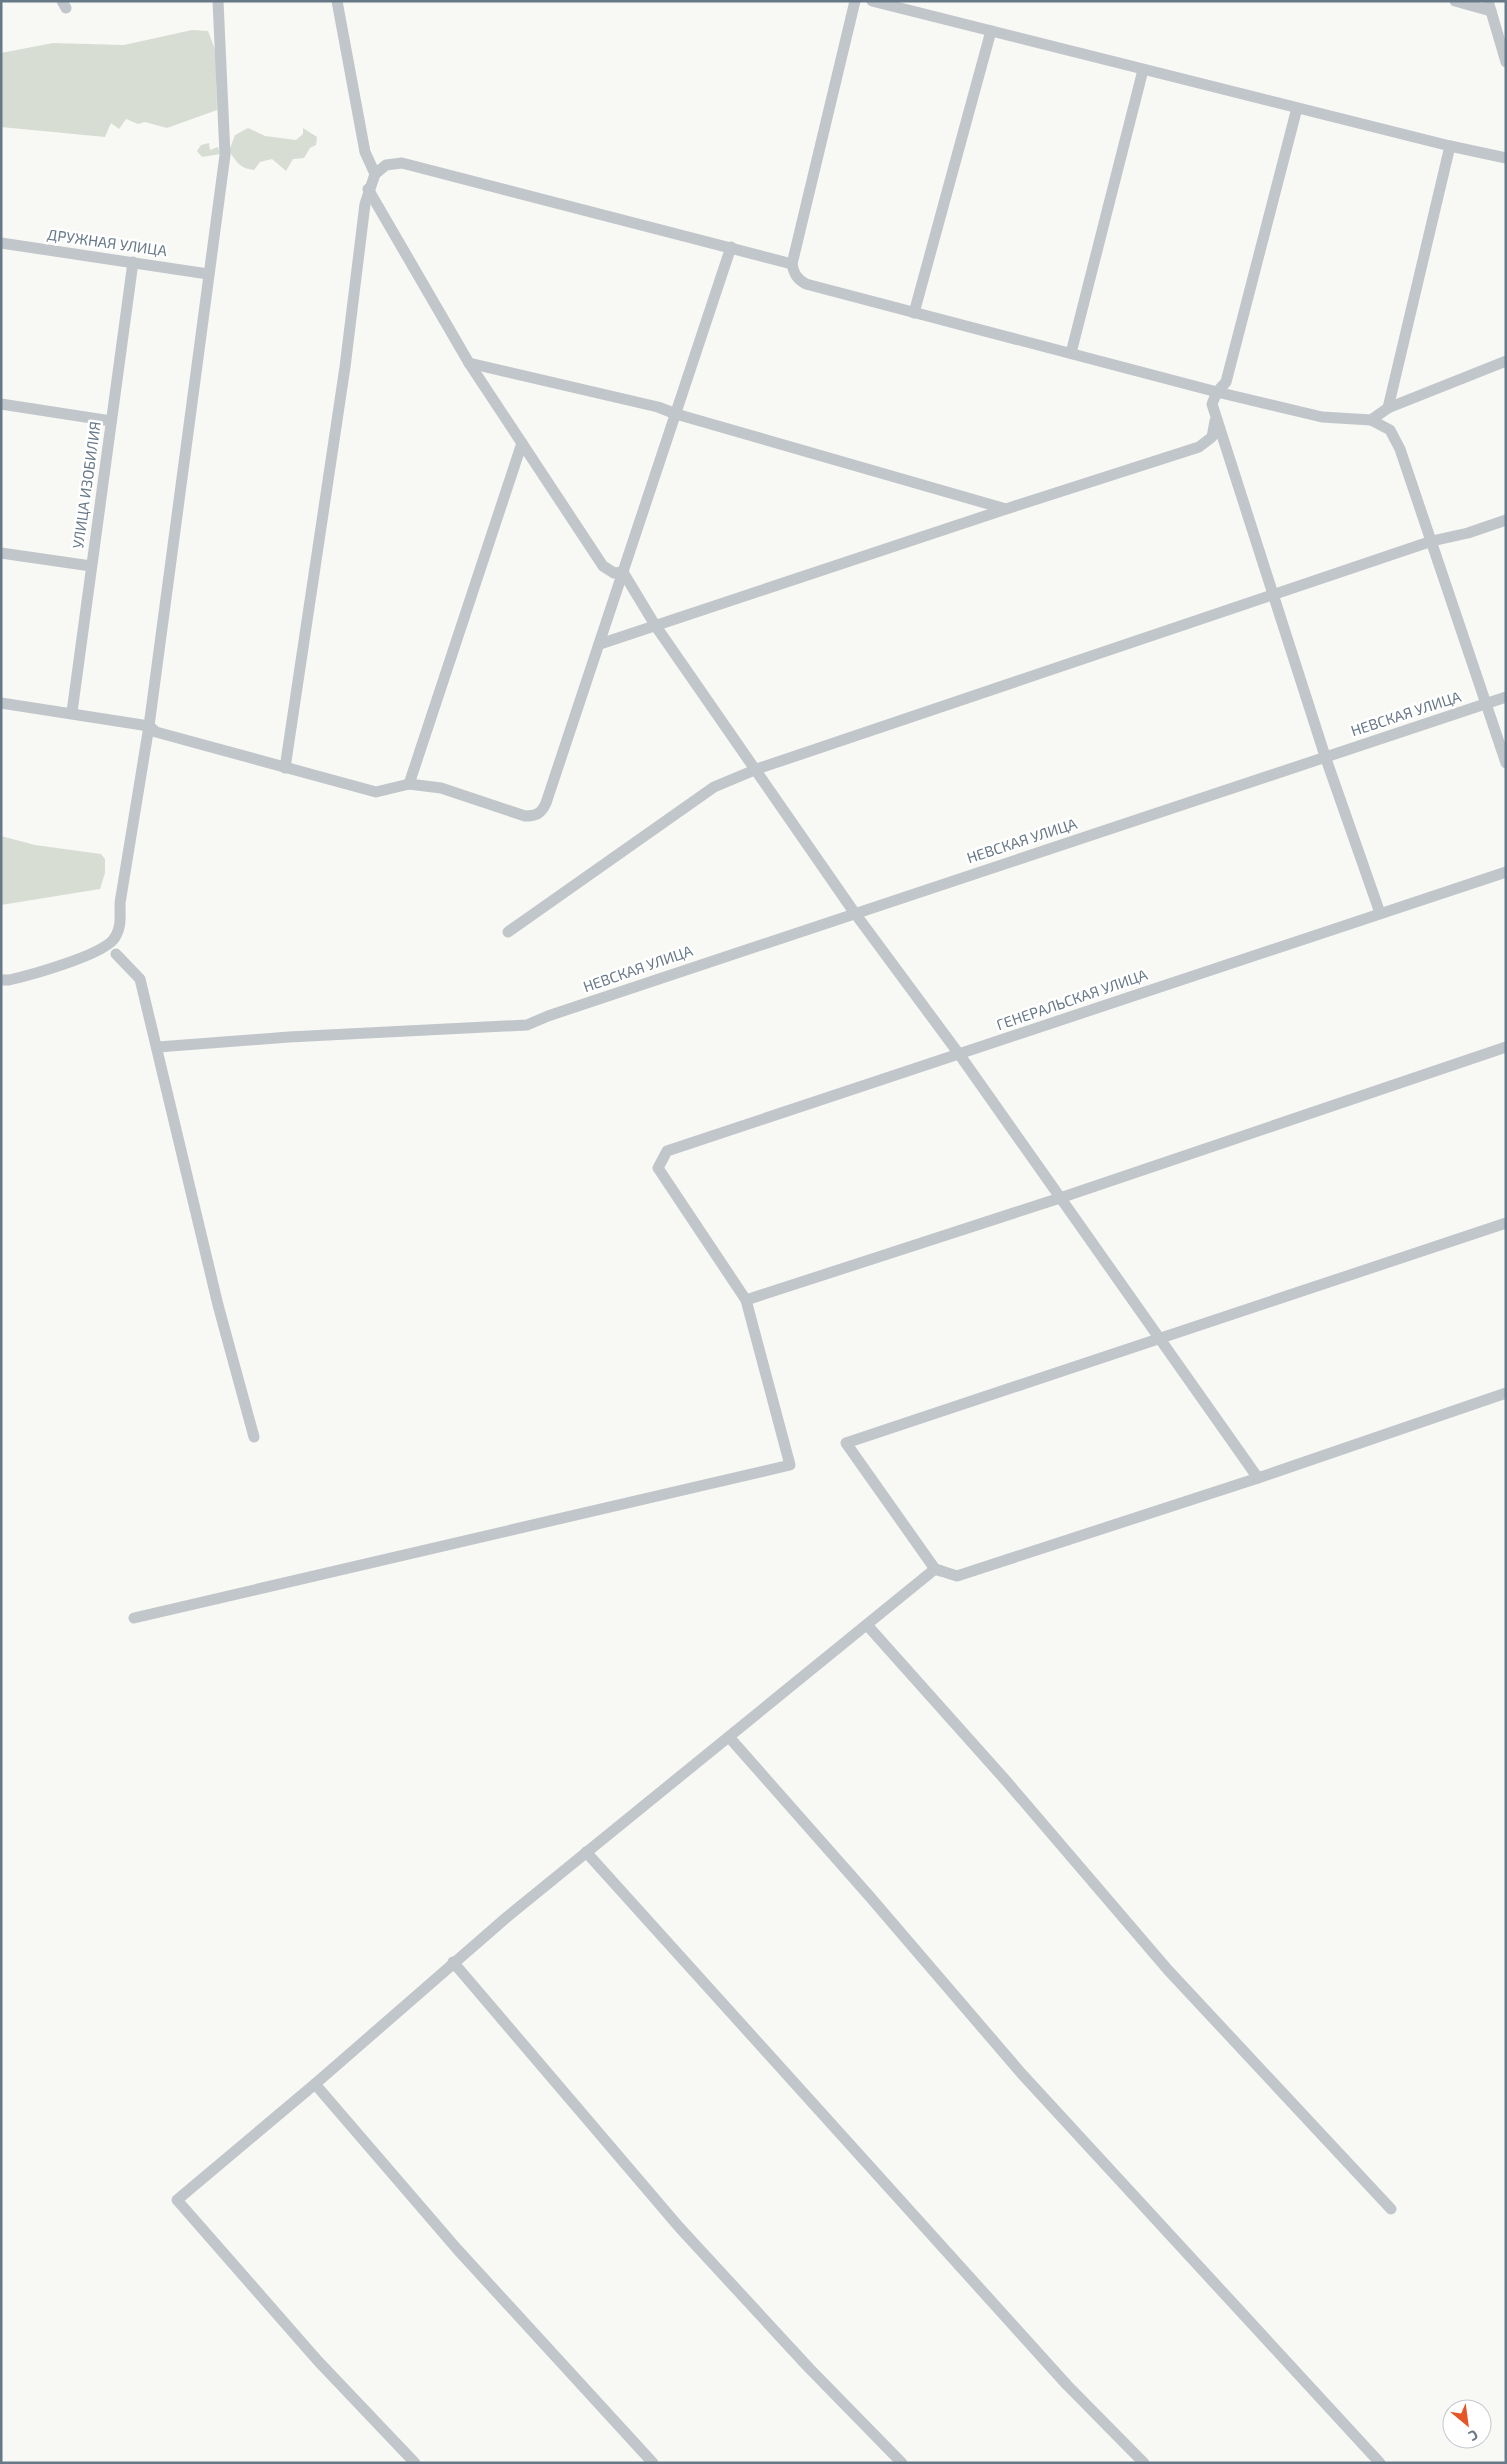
<svg xmlns="http://www.w3.org/2000/svg" width="1507" height="2464" font-family="'Exo 2',sans-serif">
<rect width="100%" height="100%" fill="#f8f8f5"/>
<g fill="#d8ddd4">
<path d="M192,30L208,31L216,52L217,110L167,128L145,122L138,124L126,119L119,129L111,123L105,137L1,127V53L53,43L124,45Z"/>
<path d="M248,128L265,136L296,140L303,134V128L317,137L316,145L310,148L304,158L293,159L286,171L272,159L260,162L254,170C239,168 237,162 229,151L235,135Z"/>
<path d="M209,143L210,150L218,147L220,154L202,157L197,151L201,145Z"/>
<path d="M1,836L35,845L101,854L105,859V873L100,889L1,905Z"/>
</g>
<g fill="none" stroke-linecap="round" stroke-linejoin="round">
<g stroke="#c1c6ca" stroke-width="11">
<path d="M62,1L66,8"/>
<path d="M337,1L365,152L375,174"/>
<path d="M855,1L792,264C794,274 797,279 806,284L1217,392L1322,417L1371,420L1388,408L1506,361"/>
<path d="M872,1L1450,146L1506,158"/>
<path d="M1455,1L1491,11"/>
<path d="M1488,1L1506,62"/>
<path d="M1297,108L1226,382L1217,392L1212,404L1325,756L1380,913"/>
<path d="M368,189L469,363L603,566L614,573L623,572"/>
<path d="M1,243L208,274"/>
<path d="M914,313L991,31"/>
<path d="M1071,353L1143,70"/>
<path d="M469,363L658,407L676,414L1006,509"/>
<path d="M1,404L111,421"/>
<path d="M1388,408L1450,146"/>
<path d="M1371,420L1390,430L1400,449L1506,763"/>
<path d="M1,553L91,566"/>
<path d="M623,572L655,625L854,912L959,1054L1258,1478"/>
<path d="M600,644L1006,509L1199,447L1212,437L1215,421"/>
<path d="M1,703L149,726L156,732L376,792L409,784L441,788L525,816C536,816 541,814 546,803L731,247"/>
<path d="M72,712L133,262"/>
<path d="M285,768L345,367L365,204L375,174L386,165L402,163L792,264"/>
<path d="M409,784L522,443"/>
<path d="M508,932L714,787L757,769L1432,541L1468,533L1506,520"/>
<path d="M116,954L140,979L218,1305L254,1437"/>
<path d="M1,980H9C31,975 99,956 113,940C122,929 120,916 120,903L149,726L225,155L218,1"/>
<path d="M158,1047L289,1037L527,1025L548,1016L1506,697"/>
<path d="M746,1300L1060,1198L1506,1047"/>
<path d="M941,1571L935,1569L846,1443L1506,1223"/>
<path d="M134,1618L790,1465L746,1300L658,1168L667,1151L1506,872"/>
<path d="M867,1625L1008,1783L1168,1970L1391,2209"/>
<path d="M729,1737L871,1898L1021,2073L1380,2463"/>
<path d="M586,1852L1067,2385L1144,2463"/>
<path d="M453,1962L679,2227L809,2368L902,2463"/>
<path d="M315,2084L457,2249L653,2463"/>
<path d="M415,2463L318,2361L177,2200L315,2084L507,1917L935,1569L957,1576L1258,1478L1506,1393"/>
</g>
</g>
<g text-anchor="middle" stroke-width="5" stroke-linejoin="round" paint-order="stroke">
<g font-size="15" fill="#677887" stroke="#fff">
<text transform="translate(107 243) rotate(8)" y="5">ДРУЖНАЯ УЛИЦА</text>
<text transform="translate(87 485) rotate(-82)" y="5">УЛИЦА ИЗОБИЛИЯ</text>
<text transform="translate(1406 714) rotate(-18)" y="5">НЕВСКАЯ УЛИЦА</text>
<text transform="translate(1022 841) rotate(-18)" y="5">НЕВСКАЯ УЛИЦА</text>
<text transform="translate(638 969) rotate(-19)" y="5">НЕВСКАЯ УЛИЦА</text>
<text transform="translate(1072 1000) rotate(-19)" y="5">ГЕНЕРАЛЬСКАЯ УЛИЦА</text>
</g>
</g>
<rect width="1507" height="2464" fill="none" stroke="#677887" stroke-width="5"/>
<g transform="translate(1467 2424) rotate(151)"><circle r="24" fill="#ffffff" stroke="#c2c9cf"/>
<path d="M0-4L9 19L0 12L-9 19Z" fill="#e65527"/>
<text y="-8" font-size="14" font-weight="bold" text-anchor="middle" fill="#677887">С</text>
</g>
</svg>
